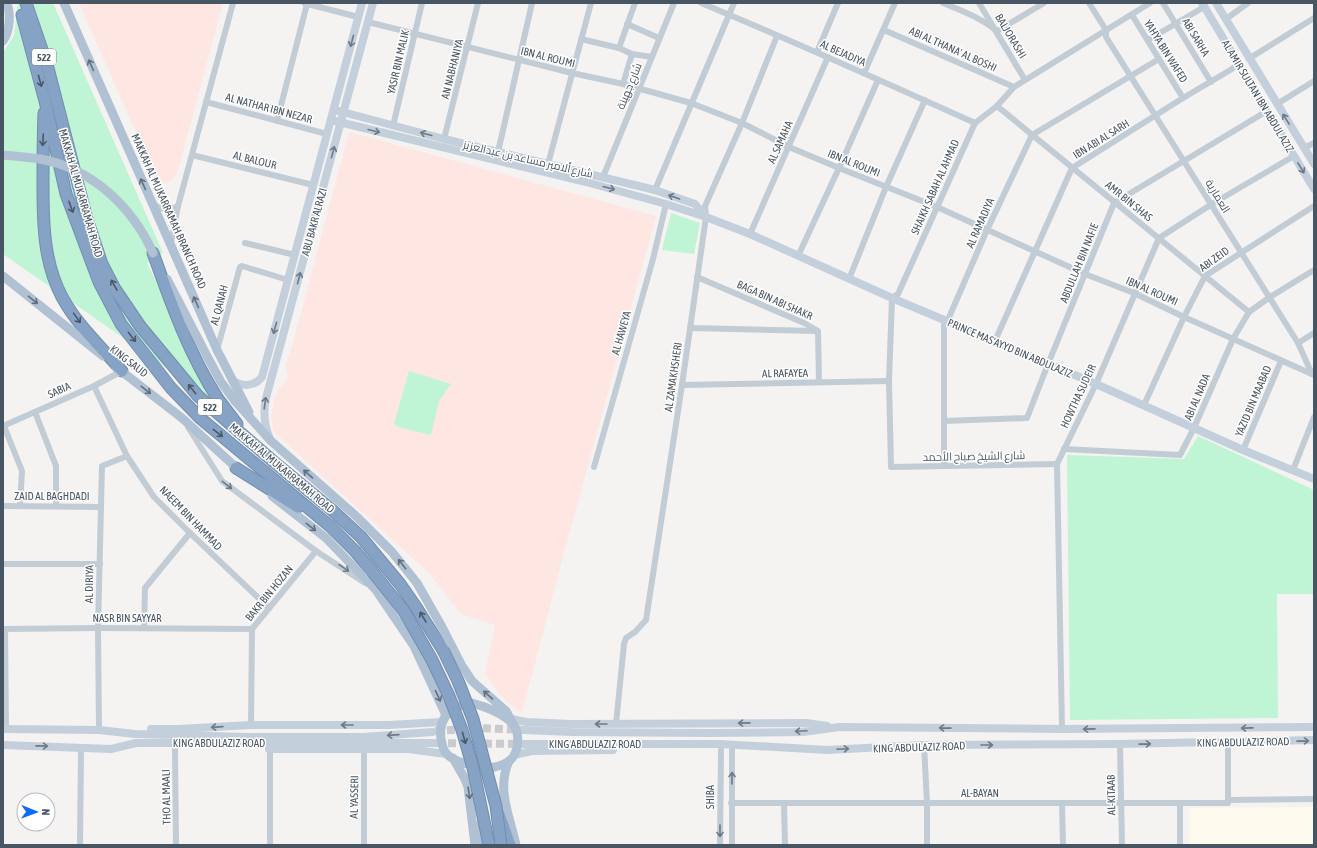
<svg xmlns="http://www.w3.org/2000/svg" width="1317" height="848" font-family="'Asap Condensed',Cairo,sans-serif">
<rect width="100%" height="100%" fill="#f5f2f2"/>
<path fill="#fef9ed" d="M1314,807V845H1189V808Z"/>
<g fill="#fee6e3">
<path d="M79,3H223L178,170L174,178L166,183L160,181L154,173Z"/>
<path d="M349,132L656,216L557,579L522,713L511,705L501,696L485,673L495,625L461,614L429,573L274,432L271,418L274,402L277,391L288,378L285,365L290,354Z"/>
</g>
<g fill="#bff4d5">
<path d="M18,3H53L163,253L147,263L215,402L3,254V52L14,36Z"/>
<path d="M671,213L700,223L694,254L662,250Z"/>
<path d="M409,371L451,384L439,401L431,435L398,427L394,424Z"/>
<path d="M1198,436L1314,490V594H1277L1278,718L1070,720L1067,455L1184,459Z"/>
</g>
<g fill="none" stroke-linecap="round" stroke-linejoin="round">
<g stroke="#cacbce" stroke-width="8" stroke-dasharray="8 4" stroke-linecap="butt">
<path d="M435,731L479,728L522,730"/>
<path d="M436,743L524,744"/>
</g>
<g stroke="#718eb1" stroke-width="13">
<g id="highway">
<path d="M26,3L47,64L87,219L102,264L115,289L140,326L198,396L274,462L332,510L361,537L400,584L416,607L443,650"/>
<path d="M22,15L45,101L66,194L99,282L121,324L171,388L200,418L331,527L355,551L372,571"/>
<path d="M44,113C43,138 43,162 43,187C43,225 44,263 62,297C77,325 102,348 122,371"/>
<path d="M153,253C171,303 189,354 218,399C224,407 231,416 237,424"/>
<path d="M236,468L298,507"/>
<path d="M499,814L510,845"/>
</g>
</g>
<g stroke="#c2ccd5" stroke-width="6">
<path d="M304,3L358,17"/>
<path d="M701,3C793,41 884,82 975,123"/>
<path d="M943,3C962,11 980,17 997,31L1044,3"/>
<path d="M979,3L1025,80"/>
<path d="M1089,3L1106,30V37L1298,343L1312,374"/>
<path d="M1163,3L1211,82"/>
<path d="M1132,15L1183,98"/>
<path d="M1226,19L1248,3"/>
<path d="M368,22L572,73L623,84L691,103L742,123L789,147L839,168L937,207L1085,274L1134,293L1184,317L1314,375"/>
<path d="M627,24L659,38"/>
<path d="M884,30L1014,87"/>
<path d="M581,39L619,48L632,54L652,57"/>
<path d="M1148,40L1204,7"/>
<path d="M619,48L635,3"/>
<path d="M817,52L838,3"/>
<path d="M1250,58L1314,18"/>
<path d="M864,73L895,3"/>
<path d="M623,84L632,54"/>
<path d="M206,102L327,134"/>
<path d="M1277,104L1314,81"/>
<path d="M997,106L1249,312"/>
<path d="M277,121L307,4"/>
<path d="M393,126L422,3"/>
<path d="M444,139L478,3"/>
<path d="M1304,148L1314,143"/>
<path d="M498,152L532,3"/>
<path d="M192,155L313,185"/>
<path d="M548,164L591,3"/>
<path d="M603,177L674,3"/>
<path d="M655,190L734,3"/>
<path d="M153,204C161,210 169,211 178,206"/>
<path d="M750,234L828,57"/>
<path d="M171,243L178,206L233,3"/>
<path d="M245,243L295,255"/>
<path d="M798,256L839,168L878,80"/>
<path d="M697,277L804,323L818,331L819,382"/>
<path d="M849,279L886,187L925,100"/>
<path d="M690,328L817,331"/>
<path d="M995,341L1072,168L1183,98L1232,69L1238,63"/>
<path d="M1298,343L1314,333"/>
<path d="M217,350L240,267L242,266L288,280"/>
<path d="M682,385L889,381"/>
<path d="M94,386L127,456L154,497L190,533L269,608"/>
<path d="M1144,405L1184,317L1205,276L1314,206"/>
<path d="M35,412L56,466V506"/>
<path d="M944,421L1027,418L1048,364L1114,203L1267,111"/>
<path d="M3,426L94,386L122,371"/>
<path d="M4,426L22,471L20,506"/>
<path d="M188,427L222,481L316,551L365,583"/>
<path d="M1064,449L1180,455L1194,428L1233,339L1249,312L1270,297L1314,270"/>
<path d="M1243,450L1281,361"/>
<path d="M1057,464L891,467L889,381L892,298L898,294L975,123L997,106L1014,87L1150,3"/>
<path d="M944,466V325L947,322L987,230L1032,135L1159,59"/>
<path d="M594,467L653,259L666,204"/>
<path d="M1293,470L1314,417"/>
<path d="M3,506L101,507"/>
<path d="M3,564H100"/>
<path d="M144,628L145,588L190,533"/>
<path d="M3,629L98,628L252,629"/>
<path d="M5,629L6,729"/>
<path d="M616,724L624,644L626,638L635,632L646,620L682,385L706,217L705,206L742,123L777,36"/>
<path d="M251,725L252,629L316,551"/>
<path d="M1062,729L1057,464L1096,384L1159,238L1212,204L1294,156"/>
<path d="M99,730L98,628L102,466L127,456"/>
<path d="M1120,744L1122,845"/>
<path d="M924,745L927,803V845"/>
<path d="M175,748L176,845"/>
<path d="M1228,800L1314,799"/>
<path d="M731,803H1228V742"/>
<path d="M784,803L785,845"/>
<path d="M1062,803L1063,845"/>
<path d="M1180,803V845"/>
<path d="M80,845L81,748"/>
<path d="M270,845V749"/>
<path d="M364,845V750"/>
<path d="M720,845L721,750"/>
<path d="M732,845V750"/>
</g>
<g stroke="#c4cfdc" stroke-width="8">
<path d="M1202,3L1314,189"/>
<path d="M1216,3L1314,164"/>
<path d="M339,111L444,139L655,190L695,204L705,216"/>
<path d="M331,120L586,182L666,204L706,217L750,234L892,298L1096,384L1243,450L1314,479"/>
<path d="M232,380C242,387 254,387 262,377L362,3"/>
<path d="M270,439C264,425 263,412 266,398L373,3"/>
<path d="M507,718L526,722L571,724L806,723L827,726"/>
<path d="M3,729L99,730L135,734L248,737H363L432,732"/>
<path d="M151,729H179L251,725H389L442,722"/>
<path d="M524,730L572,732L711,733L803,732L839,727L1062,729L1314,727"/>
<path d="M524,744H720L827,750L924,745L1120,744L1314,740"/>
<path d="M3,745L111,749L136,743H435"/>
<path d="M269,749H408L446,754"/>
<path d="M514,755L532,751L613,750"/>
</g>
<g stroke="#b0c1d3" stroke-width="9">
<path d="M64,3L217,350L249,412"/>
<path d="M3,41C10,31 11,14 7,3"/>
<path d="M3,276L103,356"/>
<path d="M167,279L208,358L221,382L235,401L271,441L357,517L392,552L417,583L442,627L462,666L472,681L506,711L513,724"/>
<path d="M116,367L182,418L241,472"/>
<path d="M272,496L326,538L376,590L414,646L446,715"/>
<path d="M472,703C486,707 501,712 512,723C521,732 519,754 509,761C505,764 499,766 495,767C484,769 453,763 446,753C443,750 442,744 441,739C438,718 451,705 472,703Z"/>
<path d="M453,758L465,779L468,787L475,845"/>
<path d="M509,761C496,789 510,817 516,845"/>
<path d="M481,822L482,845"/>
</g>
<use href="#highway" stroke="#86a3c5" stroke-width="11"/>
<g stroke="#718eb1" stroke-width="13" stroke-linecap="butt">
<g id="highway-bridge">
<path d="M372,571L404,611L432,660L449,696L462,730L473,768L489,845"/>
<path d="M443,650L458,681L473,719L496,806L501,845"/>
</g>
</g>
<path stroke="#b0c1d3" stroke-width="9" d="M3,155C15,156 28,157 40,159C91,168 132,206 153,253"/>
<use href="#highway-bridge" stroke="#86a3c5" stroke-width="11"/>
</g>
<defs><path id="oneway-shaft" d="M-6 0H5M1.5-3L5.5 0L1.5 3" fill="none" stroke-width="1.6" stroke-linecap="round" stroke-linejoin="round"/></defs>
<g stroke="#6d7a87">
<use href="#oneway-shaft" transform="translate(352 41) rotate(105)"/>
<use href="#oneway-shaft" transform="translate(1286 119) rotate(-122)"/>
<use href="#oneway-shaft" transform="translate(374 131) rotate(14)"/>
<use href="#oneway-shaft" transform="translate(426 134) rotate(-165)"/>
<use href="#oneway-shaft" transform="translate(333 152) rotate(-75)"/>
<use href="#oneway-shaft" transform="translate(1301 168) rotate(58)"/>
<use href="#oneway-shaft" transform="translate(609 188) rotate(15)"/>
<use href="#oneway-shaft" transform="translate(674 197) rotate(-161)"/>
<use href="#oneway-shaft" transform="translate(299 278) rotate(-75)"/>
<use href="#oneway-shaft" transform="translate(275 328) rotate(105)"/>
<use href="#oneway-shaft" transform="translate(265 403) rotate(-82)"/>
<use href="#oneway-shaft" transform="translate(744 723) rotate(179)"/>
<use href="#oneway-shaft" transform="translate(601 724) rotate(-180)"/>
<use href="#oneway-shaft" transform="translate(347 725) rotate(180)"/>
<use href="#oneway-shaft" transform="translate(217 727) rotate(176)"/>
<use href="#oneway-shaft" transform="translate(945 728) rotate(-179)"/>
<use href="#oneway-shaft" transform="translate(1247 728) rotate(179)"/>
<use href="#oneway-shaft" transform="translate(1089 729) rotate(179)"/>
<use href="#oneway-shaft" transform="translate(801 731) rotate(177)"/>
<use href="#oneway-shaft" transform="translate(393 735) rotate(176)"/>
<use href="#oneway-shaft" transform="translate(1303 741) rotate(-1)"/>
<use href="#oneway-shaft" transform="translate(1145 744) rotate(-1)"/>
<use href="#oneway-shaft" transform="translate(987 745)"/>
<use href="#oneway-shaft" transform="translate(42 746) rotate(1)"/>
<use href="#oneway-shaft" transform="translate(843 749) rotate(-3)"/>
</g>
<g stroke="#62707e">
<use href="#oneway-shaft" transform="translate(91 65) rotate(-114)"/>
<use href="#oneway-shaft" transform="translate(143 184) rotate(-114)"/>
<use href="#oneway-shaft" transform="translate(33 300) rotate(39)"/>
<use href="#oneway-shaft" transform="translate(196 302) rotate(-114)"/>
<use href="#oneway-shaft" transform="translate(146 390) rotate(38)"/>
<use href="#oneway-shaft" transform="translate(308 474) rotate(-139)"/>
<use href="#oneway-shaft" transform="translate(311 527) rotate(38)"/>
<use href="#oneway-shaft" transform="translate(402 564) rotate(-128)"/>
<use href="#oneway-shaft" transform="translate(488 695) rotate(-139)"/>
<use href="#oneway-shaft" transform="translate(438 696) rotate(65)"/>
<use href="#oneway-shaft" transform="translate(469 793) rotate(81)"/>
</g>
<g stroke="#4b5967">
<use href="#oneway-shaft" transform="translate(40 81) rotate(75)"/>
<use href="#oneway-shaft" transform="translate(43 140) rotate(93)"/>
<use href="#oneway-shaft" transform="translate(71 207) rotate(70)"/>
<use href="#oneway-shaft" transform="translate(114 285) rotate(-120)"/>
<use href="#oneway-shaft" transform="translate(77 318) rotate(55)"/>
<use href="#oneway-shaft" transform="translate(132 337) rotate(52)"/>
<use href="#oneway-shaft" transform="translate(192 389) rotate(-129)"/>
<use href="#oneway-shaft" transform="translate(218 433) rotate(38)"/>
<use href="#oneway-shaft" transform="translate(423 617) rotate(-121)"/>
<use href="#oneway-shaft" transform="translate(464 738) rotate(75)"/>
</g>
<g stroke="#6d7984">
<use href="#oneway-shaft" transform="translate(227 485) rotate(38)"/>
<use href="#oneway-shaft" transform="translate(344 568) rotate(34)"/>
<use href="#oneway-shaft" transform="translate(732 778) rotate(-89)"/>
<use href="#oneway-shaft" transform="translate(720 831) rotate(90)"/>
</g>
<g text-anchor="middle" stroke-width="3" stroke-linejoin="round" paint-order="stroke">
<g fill="#fff" stroke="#7f8891" stroke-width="1">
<rect x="32" y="49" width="24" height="16" rx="3"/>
<rect x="198" y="399" width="24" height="16" rx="3"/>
</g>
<g font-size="10" font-weight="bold" fill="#485562">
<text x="44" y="61">522</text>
<text x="210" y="411">522</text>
</g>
<g font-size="11" fill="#485562" stroke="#fff">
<text transform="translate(1011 36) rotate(59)" y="4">BALJORASHI</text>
<text transform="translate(1196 37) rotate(59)" y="4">ABI SARHA</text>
<text transform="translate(953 49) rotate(24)" y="4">ABI AL THANA' AL BOSHI</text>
<text transform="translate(1166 51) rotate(58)" y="4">YAHYA BIN WAFED</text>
<text transform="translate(843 53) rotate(24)" y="4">AL BEJADIYA</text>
<text transform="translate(548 57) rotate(14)" y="4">IBN AL ROUMI</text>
<text transform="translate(398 62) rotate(-77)" y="4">YASIR BIN MALIK</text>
<text transform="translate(452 69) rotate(-76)" y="4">AN NABHANIYA</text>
<text transform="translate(629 86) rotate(-68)" y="4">شارع جهينة</text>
<text transform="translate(1258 96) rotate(59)" y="4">AL AMIR SULTAN IBN ABDUL AZIZ</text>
<text transform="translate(269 108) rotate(15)" y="4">AL NATHAR IBN NEZAR</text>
<text transform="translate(1101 139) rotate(-32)" y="4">IBN ABI AL SARH</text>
<text transform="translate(780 142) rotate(-66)" y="4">AL SAMAHA</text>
<text transform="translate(528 159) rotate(13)" y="4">شارع ألامير مساعد بن عبدالعزيز</text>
<text transform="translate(255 160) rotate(14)" y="4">AL BALOUR</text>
<text transform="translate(854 163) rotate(22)" y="4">IBN AL ROUMI</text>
<text transform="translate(935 187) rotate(-66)" y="4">SHAIKH SABAH AL AHMAD</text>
<text transform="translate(81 193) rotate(74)" y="4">MAKKAH AL MUKARRAMAH ROAD</text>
<text transform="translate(1218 196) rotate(59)" y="4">العمارية</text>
<text transform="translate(1129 201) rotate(39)" y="4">AMR BIN SHAS</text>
<text transform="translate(169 211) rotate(66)" y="4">MAKKAH AL MUKARRAMAH BRANCH ROAD</text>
<text transform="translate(314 222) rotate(-75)" y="4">ABU BAKR ALRAZI</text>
<text transform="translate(980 223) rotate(-66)" y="4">AL RAMADIYA</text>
<text transform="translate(1214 259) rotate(-36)" y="4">ABI ZEID</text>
<text transform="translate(1079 263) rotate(-68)" y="4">ABDULLAH BIN NAFIE</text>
<text transform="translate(1152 291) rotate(24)" y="4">IBN AL ROUMI</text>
<text transform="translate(775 300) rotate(24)" y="4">BAGA BIN ABI SHAKR</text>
<text transform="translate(219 305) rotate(-75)" y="4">AL QANAH</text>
<text transform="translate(621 333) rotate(-74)" y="4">AL HAWEYA</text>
<text transform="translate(1010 348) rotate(23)" y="4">PRINCE MAS'AYYD BIN ABDULAZIZ</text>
<text transform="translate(129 361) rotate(38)" y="4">KING SAUD</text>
<text transform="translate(785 373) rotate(-1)" y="4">AL RAFAYEA</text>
<text transform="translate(673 377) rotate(-82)" y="4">AL ZAMAKHSHERI</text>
<text transform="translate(59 390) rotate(-24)" y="4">SABIA</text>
<text transform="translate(1078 396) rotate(-65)" y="4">HOWTHA SUDEIR</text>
<text transform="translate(1197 397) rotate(-67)" y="4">ABI AL NADA</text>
<text transform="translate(1253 401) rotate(-67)" y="4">YAZID BIN MAABAD</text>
<text transform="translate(974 456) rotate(-1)" y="4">شارع الشيخ صباح الأحمد</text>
<text transform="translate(282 468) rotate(40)" y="4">MAKKAH AL MUKARRAMAH ROAD</text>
<text x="52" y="500">ZAID AL BAGHDADI</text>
<text transform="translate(191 518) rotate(46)" y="4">NAEEM BIN HAMMAD</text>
<text transform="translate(89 584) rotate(-89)" y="4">AL DIRIYA</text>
<text transform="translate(269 593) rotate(-51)" y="4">BAKR BIN HOZAN</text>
<text x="127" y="622">NASR BIN SAYYAR</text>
<text transform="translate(1243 742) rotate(-1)" y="4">KING ABDULAZIZ ROAD</text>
<text x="219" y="747">KING ABDULAZIZ ROAD</text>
<text x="595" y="748">KING ABDULAZIZ ROAD</text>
<text transform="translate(919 747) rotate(-2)" y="4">KING ABDULAZIZ ROAD</text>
<text x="980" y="797">AL-BAYAN</text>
<text transform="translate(1111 795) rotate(-91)" y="4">AL-KITAAB</text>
<text transform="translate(166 797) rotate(-91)" y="4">THO AL MAALI</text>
<text transform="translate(354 797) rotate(-89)" y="4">AL YASSERI</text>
<text transform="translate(710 797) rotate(-90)" y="4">SHIBA</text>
</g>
</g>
<rect width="1317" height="848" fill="none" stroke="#485562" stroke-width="8"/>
<g transform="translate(36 812) rotate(91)"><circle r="19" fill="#ffffff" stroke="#b6bbc0"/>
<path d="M0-3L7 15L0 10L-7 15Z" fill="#096bf7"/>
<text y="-6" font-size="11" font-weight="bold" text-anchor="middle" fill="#485562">N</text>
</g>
</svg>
